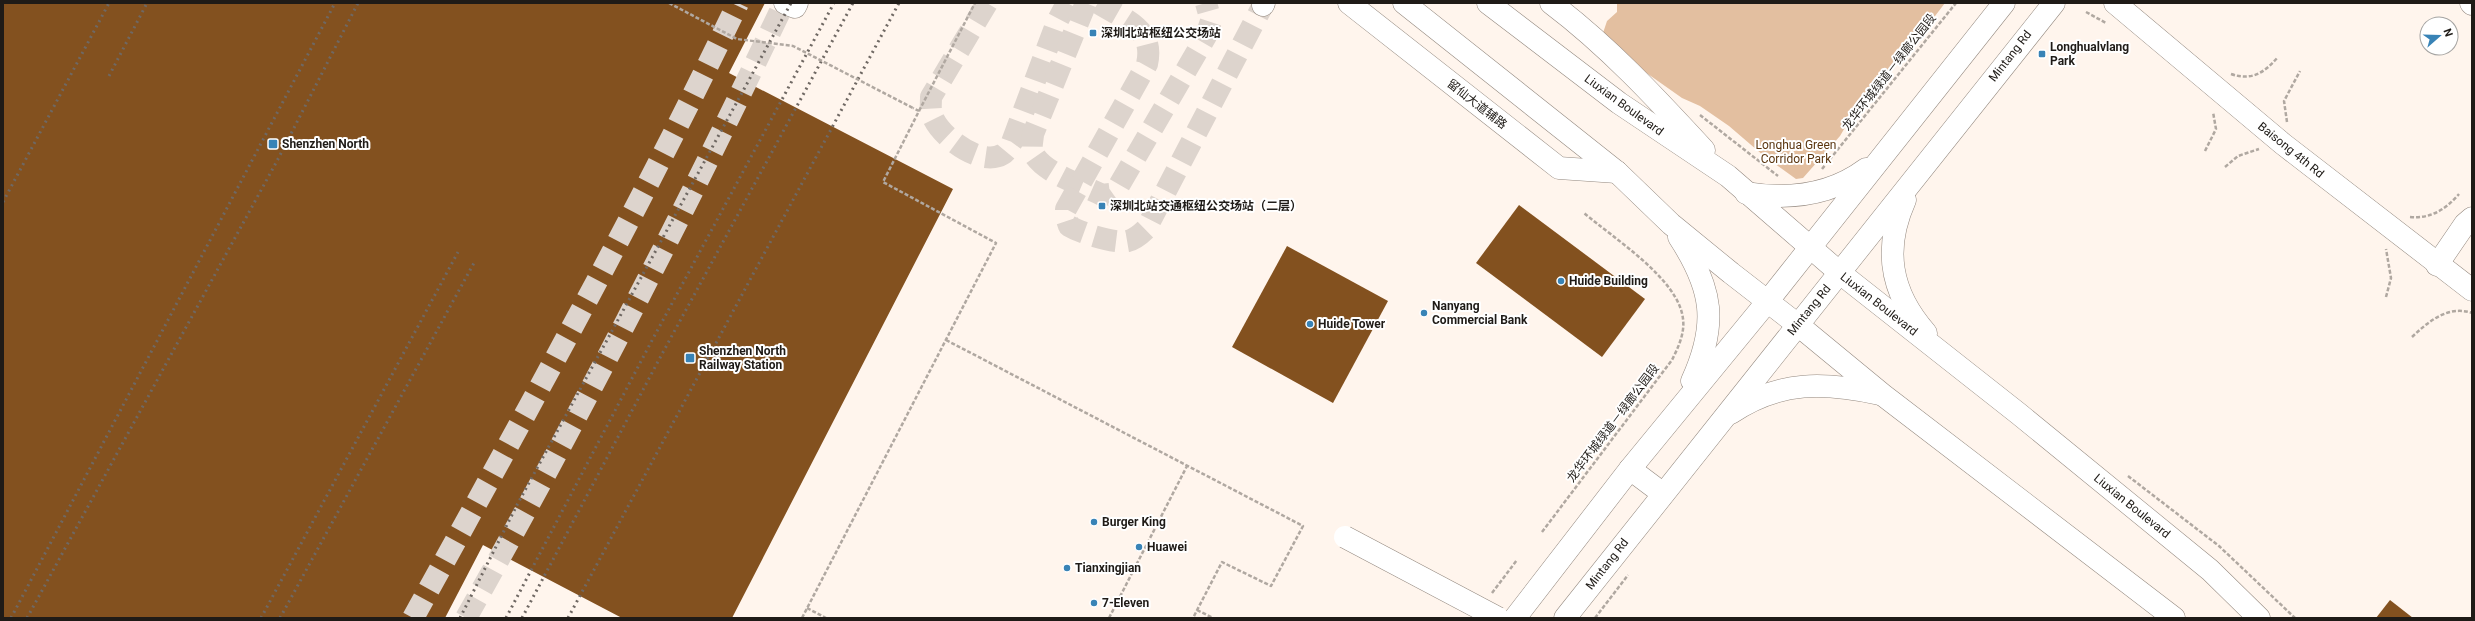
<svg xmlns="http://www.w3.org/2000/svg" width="2475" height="621" font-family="Roboto,'Noto Sans SC',sans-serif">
<rect width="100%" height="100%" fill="#fff5ed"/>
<path fill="#e3bfa0" d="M1617,3H1945L1912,46L1857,107L1840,136L1803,178L1796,179L1764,156L1729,126L1700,106L1682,98L1638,67L1603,33L1607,21L1617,12Z"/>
<g fill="#83511f">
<path d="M3,3H765L729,73L953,189L732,618H622L483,545L445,618H3Z"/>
<path d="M1519,205L1645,299L1602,357L1476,263Z"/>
<path d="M1287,246L1388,301L1333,403L1232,347Z"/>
<path d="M2390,600L2413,618H2376Z"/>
</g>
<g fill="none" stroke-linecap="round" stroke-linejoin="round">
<g stroke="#ddd4cd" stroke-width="22" stroke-dasharray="22 11" stroke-linecap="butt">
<path d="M987,3L931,97C931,103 930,110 932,115C939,136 981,168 1003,154C1007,152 1009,146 1012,142L1057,22L1067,3"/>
<path d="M1086,3L1033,134C1033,139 1031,145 1032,150C1039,172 1083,185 1102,195L1110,194L1117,189L1206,36L1211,21L1206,3"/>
<path d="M1098,3C1125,20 1155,28 1147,64L1066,209V217L1069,226C1081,233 1115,244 1128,241C1135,239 1141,234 1146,229L1263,5"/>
</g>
<g stroke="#ddd4cd" stroke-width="22" stroke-dasharray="22 11" stroke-linecap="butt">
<path d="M413,618C525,415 638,212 738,3"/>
<path d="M466,618C579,417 685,212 784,3"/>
</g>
<g stroke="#93887f" stroke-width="23">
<g id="minor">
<path d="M2115,3L2283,144L2472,290"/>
<path d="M2471,3L2472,4"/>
<path d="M2437,265L2465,224L2472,218"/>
</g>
</g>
<g stroke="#93887f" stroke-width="23">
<g id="major">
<path d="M785,3L795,7L797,3"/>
<path d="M1349,3L1559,168L1617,172"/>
<path d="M1404,3L1617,172L1671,224L1731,273L1798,325L1883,395L2174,618"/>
<path d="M1488,3L1619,103L1728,176L1840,273L2019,414L2210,570L2259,618"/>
<path d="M1551,3C1608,46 1656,98 1704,150"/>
<path d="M1263,5L1264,3"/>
<path d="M1746,193C1789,200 1831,195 1866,169"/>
<path d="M1905,200C1883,249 1890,292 1926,333"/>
<path d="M1679,237C1713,289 1718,324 1692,381"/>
<path d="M1731,413C1780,380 1825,382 1880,394"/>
<path d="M1630,469L1662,493"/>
<path d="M1515,618L1630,469L1767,302L2004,3"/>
<path d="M1565,618L2054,3"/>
</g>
</g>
<g stroke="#b0a8a1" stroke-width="2.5" stroke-dasharray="4 2" stroke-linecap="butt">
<path d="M2086,12L2106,23"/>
<path d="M2231,74C2252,81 2264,73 2278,57"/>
<path d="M919,111L975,3"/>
<path d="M1700,115L1778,176"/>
<path d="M2287,122L2284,101L2300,71"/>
<path d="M2205,151L2216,129L2213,112"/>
<path d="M2225,167L2238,156L2259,149"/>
<path d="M1822,169L1956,3"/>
<path d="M2410,217C2431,219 2446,209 2459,194"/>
<path d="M2386,297L2391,278L2386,249"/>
<path d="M2412,337C2429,321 2448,305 2472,313"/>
<path d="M946,340L1303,526L1271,586L1222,562L1193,618"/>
<path d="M2128,476L2219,546L2295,618"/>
<path d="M1542,532L1672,360C1678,348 1685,333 1683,319C1679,279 1613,238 1584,213"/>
<path d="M1492,593L1517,560"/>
<path d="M807,608L826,618"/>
<path d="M1197,610L1213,618"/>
<path d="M802,618L996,243L883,182L919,111L913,108"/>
<path d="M1109,618L1187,466"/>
<path d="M1595,618L1628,575"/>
</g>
<use href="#minor" stroke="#fff" stroke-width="22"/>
<use href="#major" stroke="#fff" stroke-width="22"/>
<g stroke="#6f6863" stroke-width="3" stroke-dasharray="2 4" stroke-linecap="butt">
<path d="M109,76L147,3"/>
<path d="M3,202L109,3"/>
<path d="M11,618L335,3"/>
<path d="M27,618L277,161L358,3"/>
<path d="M261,618L458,252"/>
<path d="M280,618L475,261"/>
<path d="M460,618L518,503L791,3"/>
<path d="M506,618L649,346L834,3"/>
<path d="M522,618L662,354L853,3"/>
<path d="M568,618L899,3"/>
</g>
<g stroke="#93887f" stroke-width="23" stroke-linecap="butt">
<path id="minor-bridge" d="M1345,537L1498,618"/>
</g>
<path stroke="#b0a8a1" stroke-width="2.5" stroke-dasharray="4 2" stroke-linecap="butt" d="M669,3L737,39L793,46L913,108"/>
<use href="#minor-bridge" stroke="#fff" stroke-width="22"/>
</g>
<g fill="#3883b6" stroke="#fff" stroke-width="1.5">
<rect x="1089" y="29" width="8" height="8" rx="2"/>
<rect x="2038" y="50" width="8" height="8" rx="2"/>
<rect x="268" y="139" width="10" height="10" rx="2"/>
<rect x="1098" y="202" width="8" height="8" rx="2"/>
<circle cx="1561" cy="281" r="4"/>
<circle cx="1424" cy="313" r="4"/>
<circle cx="1310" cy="324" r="4"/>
<rect x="685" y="353" width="10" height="10" rx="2"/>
<circle cx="1094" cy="522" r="4"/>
<circle cx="1139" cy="547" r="4"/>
<circle cx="1067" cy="568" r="4"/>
<circle cx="1094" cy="603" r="4"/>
</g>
<g text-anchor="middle" stroke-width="4" stroke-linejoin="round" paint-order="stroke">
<g font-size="12" font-weight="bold" fill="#1f1b17" stroke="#fff" text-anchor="start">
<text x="1101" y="37">深圳北站枢纽公交场站</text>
<text x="2050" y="51">Longhualvlang<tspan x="2050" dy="14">Park</tspan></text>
<text x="282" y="148">Shenzhen North</text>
<text x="1110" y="210">深圳北站交通枢纽公交场站（二层）</text>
<text x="1569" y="285">Huide Building</text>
<text x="1432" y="310">Nanyang<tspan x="1432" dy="14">Commercial Bank</tspan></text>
<text x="1318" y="328">Huide Tower</text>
<text x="699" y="355">Shenzhen North<tspan x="699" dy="14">Railway Station</tspan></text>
<text x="1102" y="526">Burger King</text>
<text x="1147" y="551">Huawei</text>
<text x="1075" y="572">Tianxingjian</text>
<text x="1102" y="607">7-Eleven</text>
</g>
<g font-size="12" fill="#1f1b17" stroke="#fff">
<text transform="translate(2010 56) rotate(-52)" y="4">Mintang Rd</text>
<text transform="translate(1889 72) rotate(-52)" y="4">龙华环城绿道－绿廊公园段</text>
<text transform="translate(1477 104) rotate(38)" y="4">留仙大道辅路</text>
<text transform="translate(1624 105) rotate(36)" y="4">Liuxian Boulevard</text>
<text transform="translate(2291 150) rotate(39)" y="4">Baisong 4th Rd</text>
<text transform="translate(1879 304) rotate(38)" y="4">Liuxian Boulevard</text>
<text transform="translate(1809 310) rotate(-51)" y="4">Mintang Rd</text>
<text transform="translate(1613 423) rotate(-53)" y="4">龙华环城绿道－绿廊公园段</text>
<text transform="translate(2132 506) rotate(39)" y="4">Liuxian Boulevard</text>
<text transform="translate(1607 564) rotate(-52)" y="4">Mintang Rd</text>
</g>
<g font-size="12" fill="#5a350f" stroke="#fff">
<text x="1796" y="149">Longhua Green<tspan x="1796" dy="14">Corridor Park</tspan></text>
</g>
</g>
<rect width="2475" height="621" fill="none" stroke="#1f1b17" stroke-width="8"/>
<g transform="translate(2439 36) rotate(70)"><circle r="19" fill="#ffffff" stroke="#a5a4a2"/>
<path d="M0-3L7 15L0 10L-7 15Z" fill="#3883b6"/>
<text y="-6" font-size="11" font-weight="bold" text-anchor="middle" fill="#1f1b17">N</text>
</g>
</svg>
